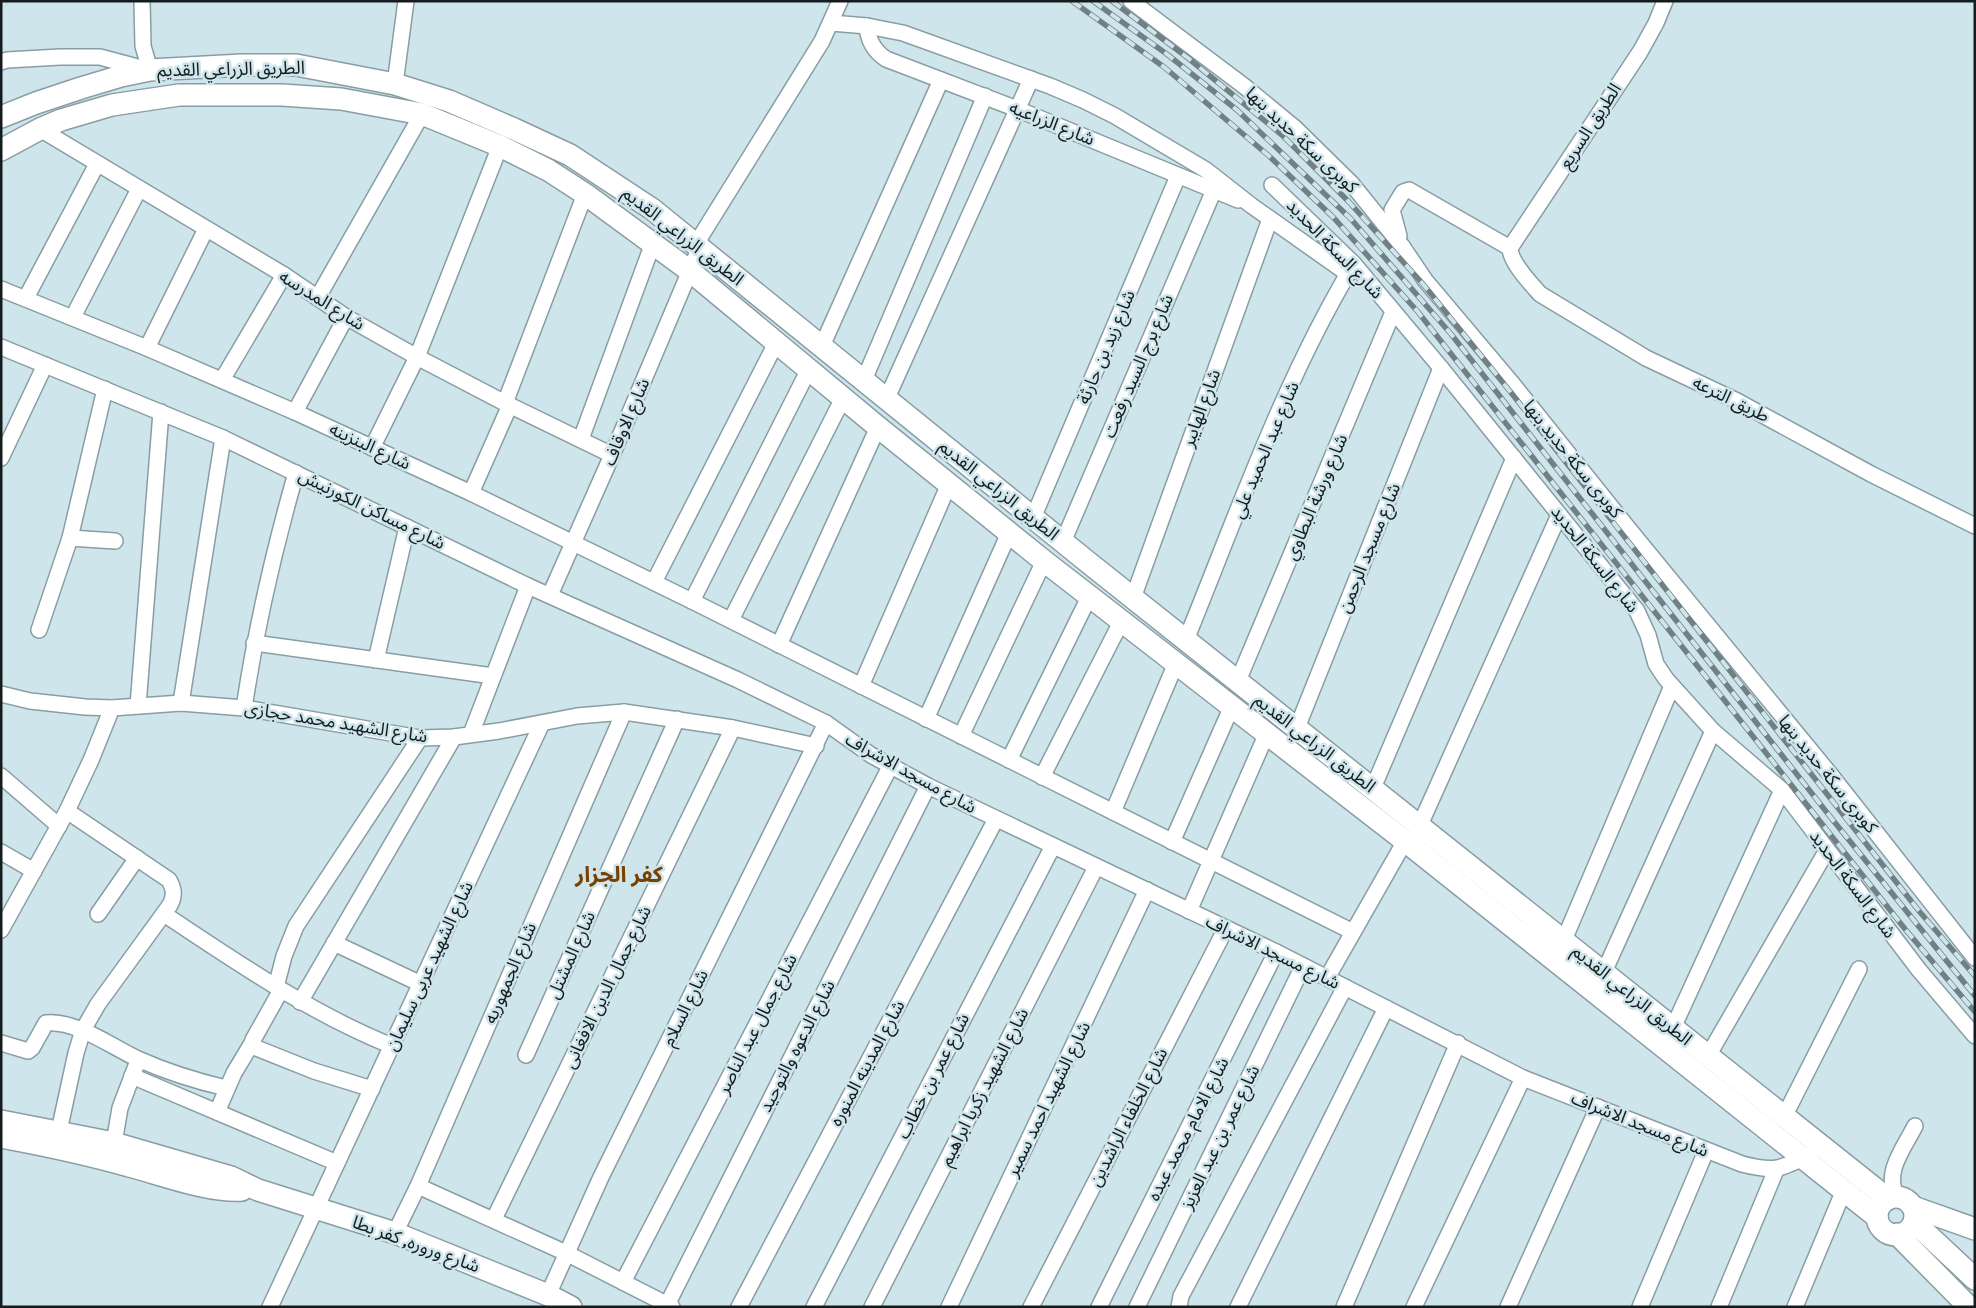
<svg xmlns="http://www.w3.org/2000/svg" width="1976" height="1308" font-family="Signika,'Noto Sans Arabic',sans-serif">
<rect width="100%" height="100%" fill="#cfe5ec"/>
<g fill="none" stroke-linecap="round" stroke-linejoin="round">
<g stroke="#899da4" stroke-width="18">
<g id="street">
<path d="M142,1L143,46L150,70"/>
<path d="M1131,1L1244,86L1295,128L1351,183L1402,246L1425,280L1511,382L1632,533L1830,774L1975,958"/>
<path d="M831,23L867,26L903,33L1050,86L1083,100L1115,116L1206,170L1252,206L1348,274"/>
<path d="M867,26C868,41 874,51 886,59L1017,109L1238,200"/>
<path d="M1,62L7,60L60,57H100L145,69"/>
<path d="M395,84L406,1"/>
<path d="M40,129L284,275L346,317L417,357L505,403L612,455"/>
<path d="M1272,185L1354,264L1441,368L1637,611L1648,635L1656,664L1666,679L1713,731L1782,790L1919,970L1975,1036"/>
<path d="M1399,236L1392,210L1403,192L1409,190L1510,248"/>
<path d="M696,244L822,41L840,1"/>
<path d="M1510,248C1510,262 1531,284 1540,294L1646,358L1737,401L1871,474L1975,526"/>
<path d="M1510,248L1640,52L1656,23L1665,1"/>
<path d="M1,289L147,348L295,412L471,493L692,601L1353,932"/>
<path d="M318,297L422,114"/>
<path d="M26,298L97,164"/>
<path d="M73,317L139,189"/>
<path d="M822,346L941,80"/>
<path d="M1,347L223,438L528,586L738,680L826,723L871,755L928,786L1276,952L1523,1078L1742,1164C1773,1172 1780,1170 1809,1155"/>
<path d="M147,348L206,229"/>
<path d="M222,380L284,275"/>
<path d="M864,380L985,96"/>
<path d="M887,398L1031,79"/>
<path d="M505,403L585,194"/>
<path d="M295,412L346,317"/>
<path d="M581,439L653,243"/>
<path d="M372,448L417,357L500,146"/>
<path d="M1,458L45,365"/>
<path d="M471,493L510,405"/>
<path d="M1033,518L1178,176"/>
<path d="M70,538L115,541"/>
<path d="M1063,542L1214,190"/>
<path d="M654,582L776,343"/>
<path d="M550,595L612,455L700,247"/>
<path d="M1133,598L1270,219"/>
<path d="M692,601L809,369"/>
<path d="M731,620L843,398"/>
<path d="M39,630L70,538L105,389"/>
<path d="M1186,640C1237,515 1283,382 1353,265"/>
<path d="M254,643L493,676"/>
<path d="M779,645L878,427"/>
<path d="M376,660L407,527"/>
<path d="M1238,681L1393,312"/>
<path d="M861,686L949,484"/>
<path d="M1,694L30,701L85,707L112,708L181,703L244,708L420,738L454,737L499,731L577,716L624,712L733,728L816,746"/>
<path d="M181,703L223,438"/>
<path d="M138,706L161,412"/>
<path d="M244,708C256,628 274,550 296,473"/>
<path d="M926,719L1009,533"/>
<path d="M1297,728L1441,368"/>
<path d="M471,734L528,586"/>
<path d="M961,736L1044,561"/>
<path d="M1009,760L1090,595"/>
<path d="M1,776L59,826"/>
<path d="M1042,777L1122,620"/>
<path d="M1373,788L1514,458"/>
<path d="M1113,812L1176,663"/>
<path d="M1420,825L1559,515"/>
<path d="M1172,842L1232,706"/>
<path d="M1,852L34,871"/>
<path d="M1189,911L1267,733"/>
<path d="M98,914L137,858"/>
<path d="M164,914C238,963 310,1013 392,1046"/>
<path d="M1,930L67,811L91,760L112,708"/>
<path d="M1564,940L1672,686"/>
<path d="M334,943L421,984"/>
<path d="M1604,972L1713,731"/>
<path d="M1327,978L1405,841"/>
<path d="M276,987L284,956L296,926L420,738"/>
<path d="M281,990L253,1040L254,1047L314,1071L372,1089"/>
<path d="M300,1002L454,737"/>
<path d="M1673,1028L1782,790"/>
<path d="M1,1043L28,1051L32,1048L46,1023C76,1020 112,1047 138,1059C167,1072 196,1081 226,1088"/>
<path d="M526,1055L677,719"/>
<path d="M1708,1056L1827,850"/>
<path d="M132,1076L337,1163"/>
<path d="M217,1112L234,1073L252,1043"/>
<path d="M1784,1117L1859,969"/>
<path d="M59,1131L76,1053L83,1030L98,1004L170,905C175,895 174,889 169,880L67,811"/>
<path d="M114,1143L120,1108L136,1066"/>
<path d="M418,1186L566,1253L672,1307"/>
<path d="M1897,1197C1883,1173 1904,1148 1915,1126"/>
<path d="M494,1219L733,728"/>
<path d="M395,1233L418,1186L624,712"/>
<path d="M623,1282L891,765"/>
<path d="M548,1295L601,1177L826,723"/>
<path d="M270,1307L542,723"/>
<path d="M666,1307L928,786"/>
<path d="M739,1307L996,819"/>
<path d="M814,1307L1053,846"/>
<path d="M872,1307L1096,867"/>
<path d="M949,1307L1147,890"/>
<path d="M1031,1307L1226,928"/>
<path d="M1099,1307L1276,952"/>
<path d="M1137,1307L1303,966"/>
<path d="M1179,1307L1181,1296L1345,987"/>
<path d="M1238,1307L1386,1008"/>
<path d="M1344,1307L1458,1043"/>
<path d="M1414,1307L1523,1078"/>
<path d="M1508,1307L1598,1107"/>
<path d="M1640,1307L1706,1151"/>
<path d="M1719,1307L1776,1170"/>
<path d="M1795,1307L1844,1190"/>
</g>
</g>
<g stroke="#899da4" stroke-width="24">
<g id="secondary">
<path d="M1,117L36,103L81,88L121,76L150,70L242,65H296L395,84L449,101L514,129L570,155L652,209L1089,563L1888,1199"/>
<path d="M1,150L40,129L61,120L112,105L179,95H282L341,99L422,114L500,146L548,170L585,194L690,271L878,427L1044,561L1405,841L1877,1217"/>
<path d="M1,1121L114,1143L231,1177L258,1190L395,1233L548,1295L571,1307"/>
<path d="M1,1137C44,1145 87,1154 129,1166C164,1175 207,1192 242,1190"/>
<circle cx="1896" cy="1216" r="19"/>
<path d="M1913,1207L1975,1229"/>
<path d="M1914,1222L1975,1279"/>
<path d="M1897,1234L1969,1307"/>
</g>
</g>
<use href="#street" stroke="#fff" stroke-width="15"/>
<use href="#secondary" stroke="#fff" stroke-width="21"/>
<g stroke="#718085" stroke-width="5.5">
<g id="rail">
<path d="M1072,1L1164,67L1269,156L1333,217L1418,312L1905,929L1975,1012"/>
<path d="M1093,1L1168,55L1237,110L1351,219L1451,334L1832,819L1975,996"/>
<path d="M1112,1L1188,58L1282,135L1349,202L1423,284L1513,395L1919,911L1975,976"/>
</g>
</g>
<use href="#rail" stroke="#cfe5ec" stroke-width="4" stroke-dasharray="11" stroke-linecap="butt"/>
</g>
<g text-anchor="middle" stroke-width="5" stroke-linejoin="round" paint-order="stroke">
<g font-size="18" fill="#141c1e" stroke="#cfe5ec">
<text transform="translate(231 69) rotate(-1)" y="6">الطريق الزراعي القديم</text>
<text transform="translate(1052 123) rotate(22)" y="6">شارع الزراعيه</text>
<text transform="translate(1590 126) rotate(-57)" y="6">الطريق السريع</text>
<text transform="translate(1302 140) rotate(43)" y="6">كوبرى سكة حديد بنها</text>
<text transform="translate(683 236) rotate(38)" y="6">الطريق الزراعي القديم</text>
<text transform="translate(1335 249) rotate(46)" y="6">شارع السكة الحديد</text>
<text transform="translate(322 300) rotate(32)" y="6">شارع المدرسه</text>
<text transform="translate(1106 347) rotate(-67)" y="6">شارع زيد بن حارثة</text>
<text transform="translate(1138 366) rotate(-67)" y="6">شارع برج السيد رفعت</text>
<text transform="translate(1731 399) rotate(26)" y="6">طريق الترعه</text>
<text transform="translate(1201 408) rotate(-70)" y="6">شارع الهايبر</text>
<text transform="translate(626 422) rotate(-67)" y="6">شارع الاوقاف</text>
<text transform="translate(370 446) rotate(25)" y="6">شارع البنزينه</text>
<text transform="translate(1265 450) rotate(-67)" y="6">شارع عبد الحميد علي</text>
<text transform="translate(1573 459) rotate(51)" y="6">كوبرى سكة حديد بنها</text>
<text transform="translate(999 490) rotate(39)" y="6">الطريق الزراعي القديم</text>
<text transform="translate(1316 497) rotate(-67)" y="6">شارع ورشة البطاوي</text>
<text transform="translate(372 509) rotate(26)" y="6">شارع مساكن الكورنيش</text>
<text transform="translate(1369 548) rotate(-68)" y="6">شارع مسجد الرحمن</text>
<text transform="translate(1595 559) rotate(52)" y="6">شارع السكة الحديد</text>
<text transform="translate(336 722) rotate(9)" y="6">شارع الشهيد محمد حجازى</text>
<text transform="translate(1315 743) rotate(38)" y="6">الطريق الزراعي القديم</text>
<text transform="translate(911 773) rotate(29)" y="6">شارع مسجد الاشراف</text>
<text transform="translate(1828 774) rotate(51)" y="6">كوبرى سكة حديد بنها</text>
<text transform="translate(1853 884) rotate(53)" y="6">شارع السكة الحديد</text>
<text transform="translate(1273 952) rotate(26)" y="6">شارع مسجد الاشراف</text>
<text transform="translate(571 955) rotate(-66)" y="6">شارع المشتل</text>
<text transform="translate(429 966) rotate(-65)" y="6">شارع الشهيد عربى سليمان</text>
<text transform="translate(510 973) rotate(-67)" y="6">شارع الجمهوريه</text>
<text transform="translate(607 987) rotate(-64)" y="6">شارع جمال الدين الافغانى</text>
<text transform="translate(1632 995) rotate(39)" y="6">الطريق الزراعي القديم</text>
<text transform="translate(685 1008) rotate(-64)" y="6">شارع السلام</text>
<text transform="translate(757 1024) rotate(-63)" y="6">شارع جمال عبد الناصر</text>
<text transform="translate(797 1046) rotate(-63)" y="6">شارع الدعوه والتوحيد</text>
<text transform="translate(867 1063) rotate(-62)" y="6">شارع المدينه المنوره</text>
<text transform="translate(933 1076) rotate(-63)" y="6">شارع عمر بن خطاب</text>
<text transform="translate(984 1087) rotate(-63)" y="6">شارع الشهيد زكريا ابراهيم</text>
<text transform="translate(1048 1099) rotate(-64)" y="6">شارع الشهيد احمد سمير</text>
<text transform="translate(1128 1117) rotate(-63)" y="6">شارع الخلفاء الراشدين</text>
<text transform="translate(1640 1124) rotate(22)" y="6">شارع مسجد الاشراف</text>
<text transform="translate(1188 1129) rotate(-63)" y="6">شارع الامام محمد عبده</text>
<text transform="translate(1220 1137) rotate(-64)" y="6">شارع عمر بن عبد العزيز</text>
<text transform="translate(416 1244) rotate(20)" y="6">شارع وروره, كفر بطا</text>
</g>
<g font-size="22" font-weight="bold" fill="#774201" stroke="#cfe5ec">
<text x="619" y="882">كفر الجزار</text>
</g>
</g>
<rect width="1976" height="1308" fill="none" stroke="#141c1e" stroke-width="5"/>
</svg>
